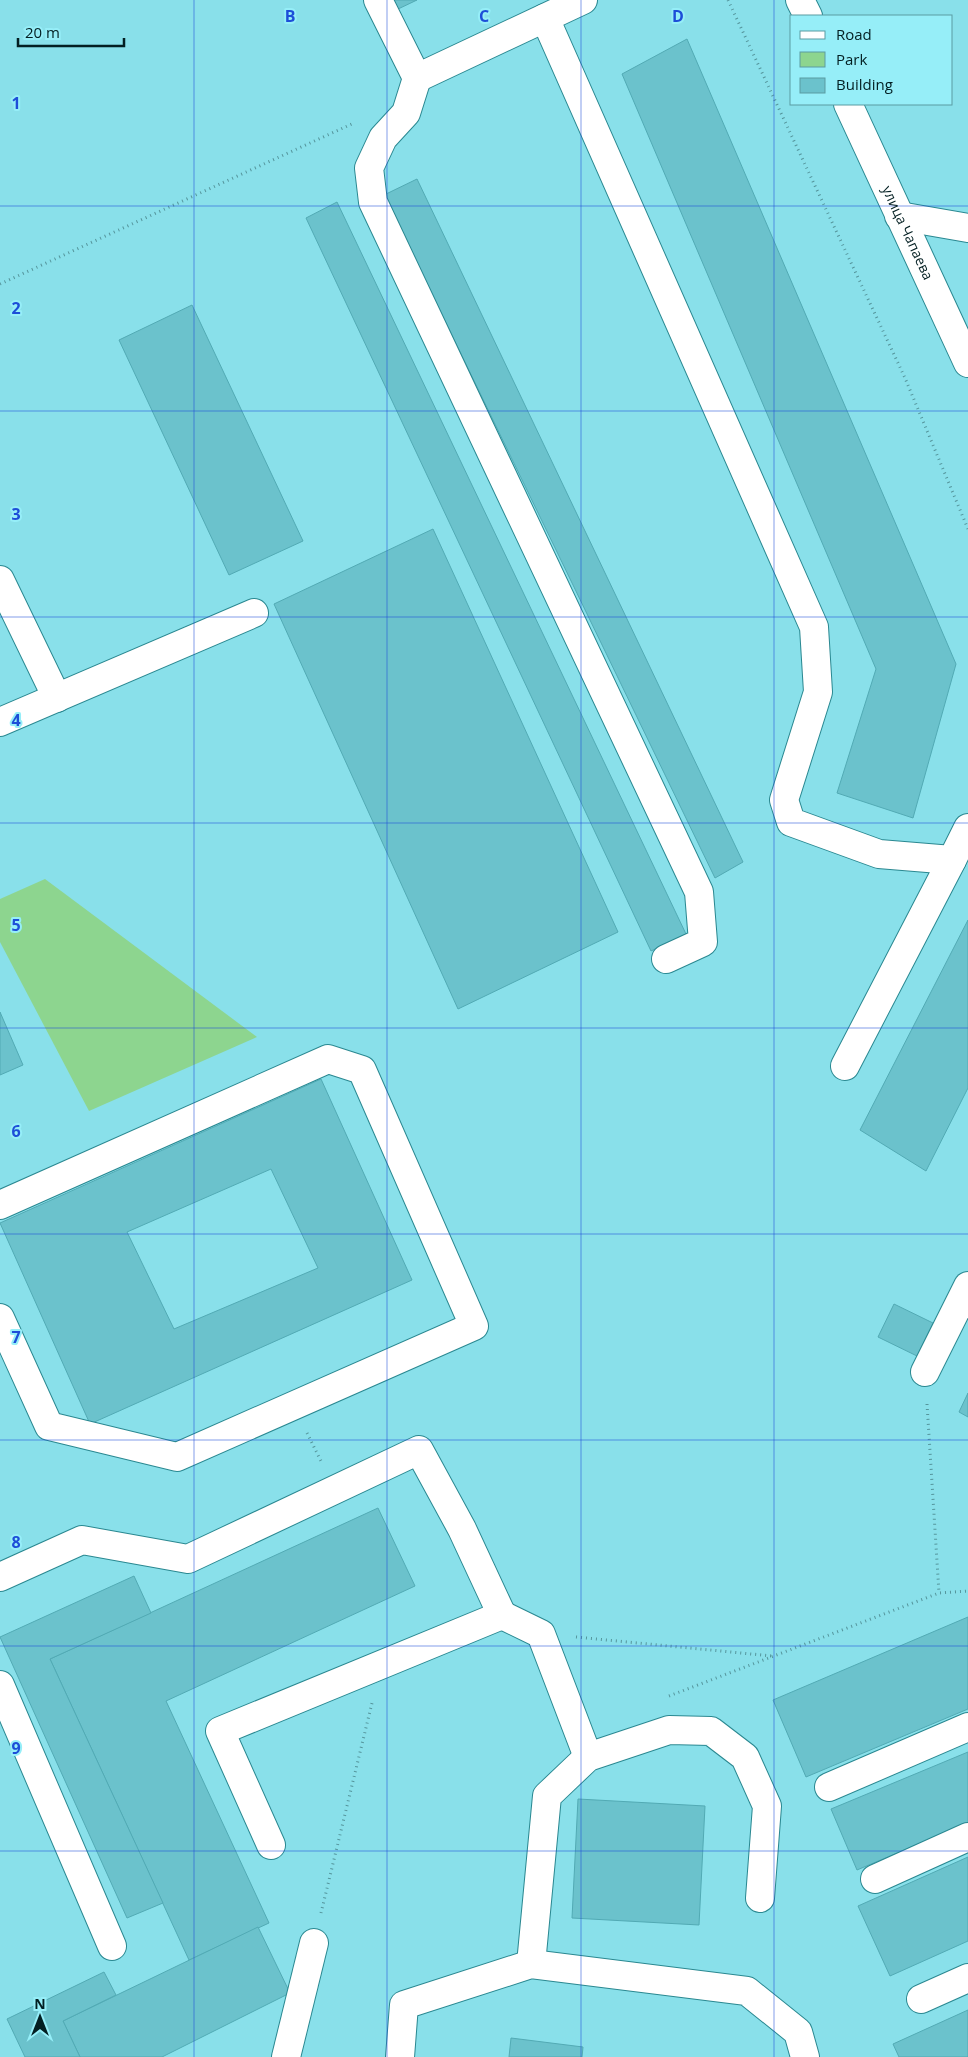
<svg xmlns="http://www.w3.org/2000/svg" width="968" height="2057" font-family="'Open Sans',sans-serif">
<rect width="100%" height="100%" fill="#89e0ea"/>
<path fill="#8dd58f" d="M45,879L257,1037L89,1111L0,942V899Z"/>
<g fill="#6bc2cc" stroke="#52aab4" fill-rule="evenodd">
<path d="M392,0H417L396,10Z"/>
<path d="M687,39L956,664L913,818L837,793L876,669L622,74Z"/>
<path d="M417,179L743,862L715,878L384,195Z"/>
<path d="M337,202L686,934L651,951L306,218Z"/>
<path d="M192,305L303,541L229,575L119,340Z"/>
<path d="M433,529L618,932L458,1009L274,604Z"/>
<path d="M968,920V1088L926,1171L860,1130Z"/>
<path d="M0,1012L23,1065L0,1075Z"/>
<path d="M321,1079L412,1280L90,1424L0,1223ZM271,1169L318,1268L174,1329L127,1232Z"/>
<path d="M894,1304L933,1323L917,1356L878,1337Z"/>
<path d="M968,1393V1417L959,1412Z"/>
<path d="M378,1508L415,1586L166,1701L269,1923L189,1960L50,1659Z"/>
<path d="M134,1576L151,1613L50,1659L163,1903L127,1918L0,1637Z"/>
<path d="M968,1617V1709L806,1777L773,1700Z"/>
<path d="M968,1752V1823L857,1870L831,1809Z"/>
<path d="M578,1799L705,1806L699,1925L572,1918Z"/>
<path d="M968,1857V1941L890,1976L858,1906Z"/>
<path d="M258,1927L290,1993L162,2057H80L63,2021Z"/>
<path d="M104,1972L116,1995L63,2021L80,2057H25L7,2019Z"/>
<path d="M968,2010V2057H899L893,2044Z"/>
<path d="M511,2038L583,2047L582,2057H509Z"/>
</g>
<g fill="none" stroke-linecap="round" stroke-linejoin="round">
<g stroke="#2a8891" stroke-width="30">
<g id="minor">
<path d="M378,0L417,78L583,0"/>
<path d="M800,0L808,16"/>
<path d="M545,18L814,627L818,692L784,800L791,822L879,854L952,860L968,828"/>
<path d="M417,78L406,113L383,138L369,168L373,202L699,892L703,942L666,959"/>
<path id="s1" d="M848,104L968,363"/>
<path d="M899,216L968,228"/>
<path d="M0,580L57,698"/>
<path d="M0,722L254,613"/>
<path d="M845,1066L952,860"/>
<path d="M0,1205L328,1059L362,1070L474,1326L177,1457L49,1426L0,1318"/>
<path d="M925,1372L968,1286"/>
<path d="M0,1577L82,1540L188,1559L419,1450L462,1529L502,1615L220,1731L271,1845"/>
<path d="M502,1615L541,1634L588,1757"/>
<path d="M0,1685L112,1946"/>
<path d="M829,1787L968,1727"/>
<path d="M875,1879L968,1837"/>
<path d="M531,1964L547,1796L588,1757L669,1730L711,1731L745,1757L767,1806L760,1898"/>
<path d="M921,1999L968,1978"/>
<path d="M286,2057L314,1943"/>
<path d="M400,2057L404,2005L531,1964L747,1991L798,2032L805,2057"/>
</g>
</g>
<g stroke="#55959c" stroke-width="3" stroke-dasharray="1 4" stroke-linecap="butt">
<path d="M728,0L905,378L968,529"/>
<path d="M0,284L354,123"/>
<path d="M927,1404L939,1593"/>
<path d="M307,1433L321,1461"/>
<path d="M576,1637L772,1656"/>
<path d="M669,1696L939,1593L968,1591"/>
<path d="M321,1913L372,1703"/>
</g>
<use href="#minor" stroke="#fff" stroke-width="28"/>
</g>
<path fill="none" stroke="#1d4ed8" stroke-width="1" stroke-opacity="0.55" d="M194,0V2057M387,0V2057M581,0V2057M774,0V2057M0,206H968M0,411H968M0,617H968M0,823H968M0,1028H968M0,1234H968M0,1440H968M0,1646H968M0,1851H968"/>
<g text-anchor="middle" stroke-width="4" stroke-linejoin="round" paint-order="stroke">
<g font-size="14" fill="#031f22" stroke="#96eef8">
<text dy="5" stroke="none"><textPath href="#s1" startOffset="142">улица Чапаева</textPath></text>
</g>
</g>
<g font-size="16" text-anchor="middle" font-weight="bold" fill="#1d4ed8" stroke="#96eef8" stroke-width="4" stroke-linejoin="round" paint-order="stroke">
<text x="290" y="22">B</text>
<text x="484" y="22">C</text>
<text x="678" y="22">D</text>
<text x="16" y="109">1</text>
<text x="16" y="314">2</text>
<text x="16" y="520">3</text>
<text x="16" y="726">4</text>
<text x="16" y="931">5</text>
<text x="16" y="1137">6</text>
<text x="16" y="1343">7</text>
<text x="16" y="1548">8</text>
<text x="16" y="1754">9</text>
</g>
<rect x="790" y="15" width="162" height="90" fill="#96eef8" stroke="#5b9ba2"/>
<rect x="800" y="31" width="25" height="8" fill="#ffffff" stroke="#5b9ba2"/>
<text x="836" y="40" font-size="15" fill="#031f22">Road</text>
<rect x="800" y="52" width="25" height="15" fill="#8dd58f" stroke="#5b9ba2"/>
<text x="836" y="65" font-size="15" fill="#031f22">Park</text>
<rect x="800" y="78" width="25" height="15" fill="#6bc2cc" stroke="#5b9ba2"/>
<text x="836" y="90" font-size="15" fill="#031f22">Building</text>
<g transform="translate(40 2017)" stroke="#96eef8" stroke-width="4" paint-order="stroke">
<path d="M0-4L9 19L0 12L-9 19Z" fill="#031f22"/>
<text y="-8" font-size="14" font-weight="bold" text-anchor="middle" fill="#031f22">N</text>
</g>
<path d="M18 38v8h106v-8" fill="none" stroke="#031f22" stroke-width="2.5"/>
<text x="25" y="38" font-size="15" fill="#031f22" stroke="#96eef8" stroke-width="4" paint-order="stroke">20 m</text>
</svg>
